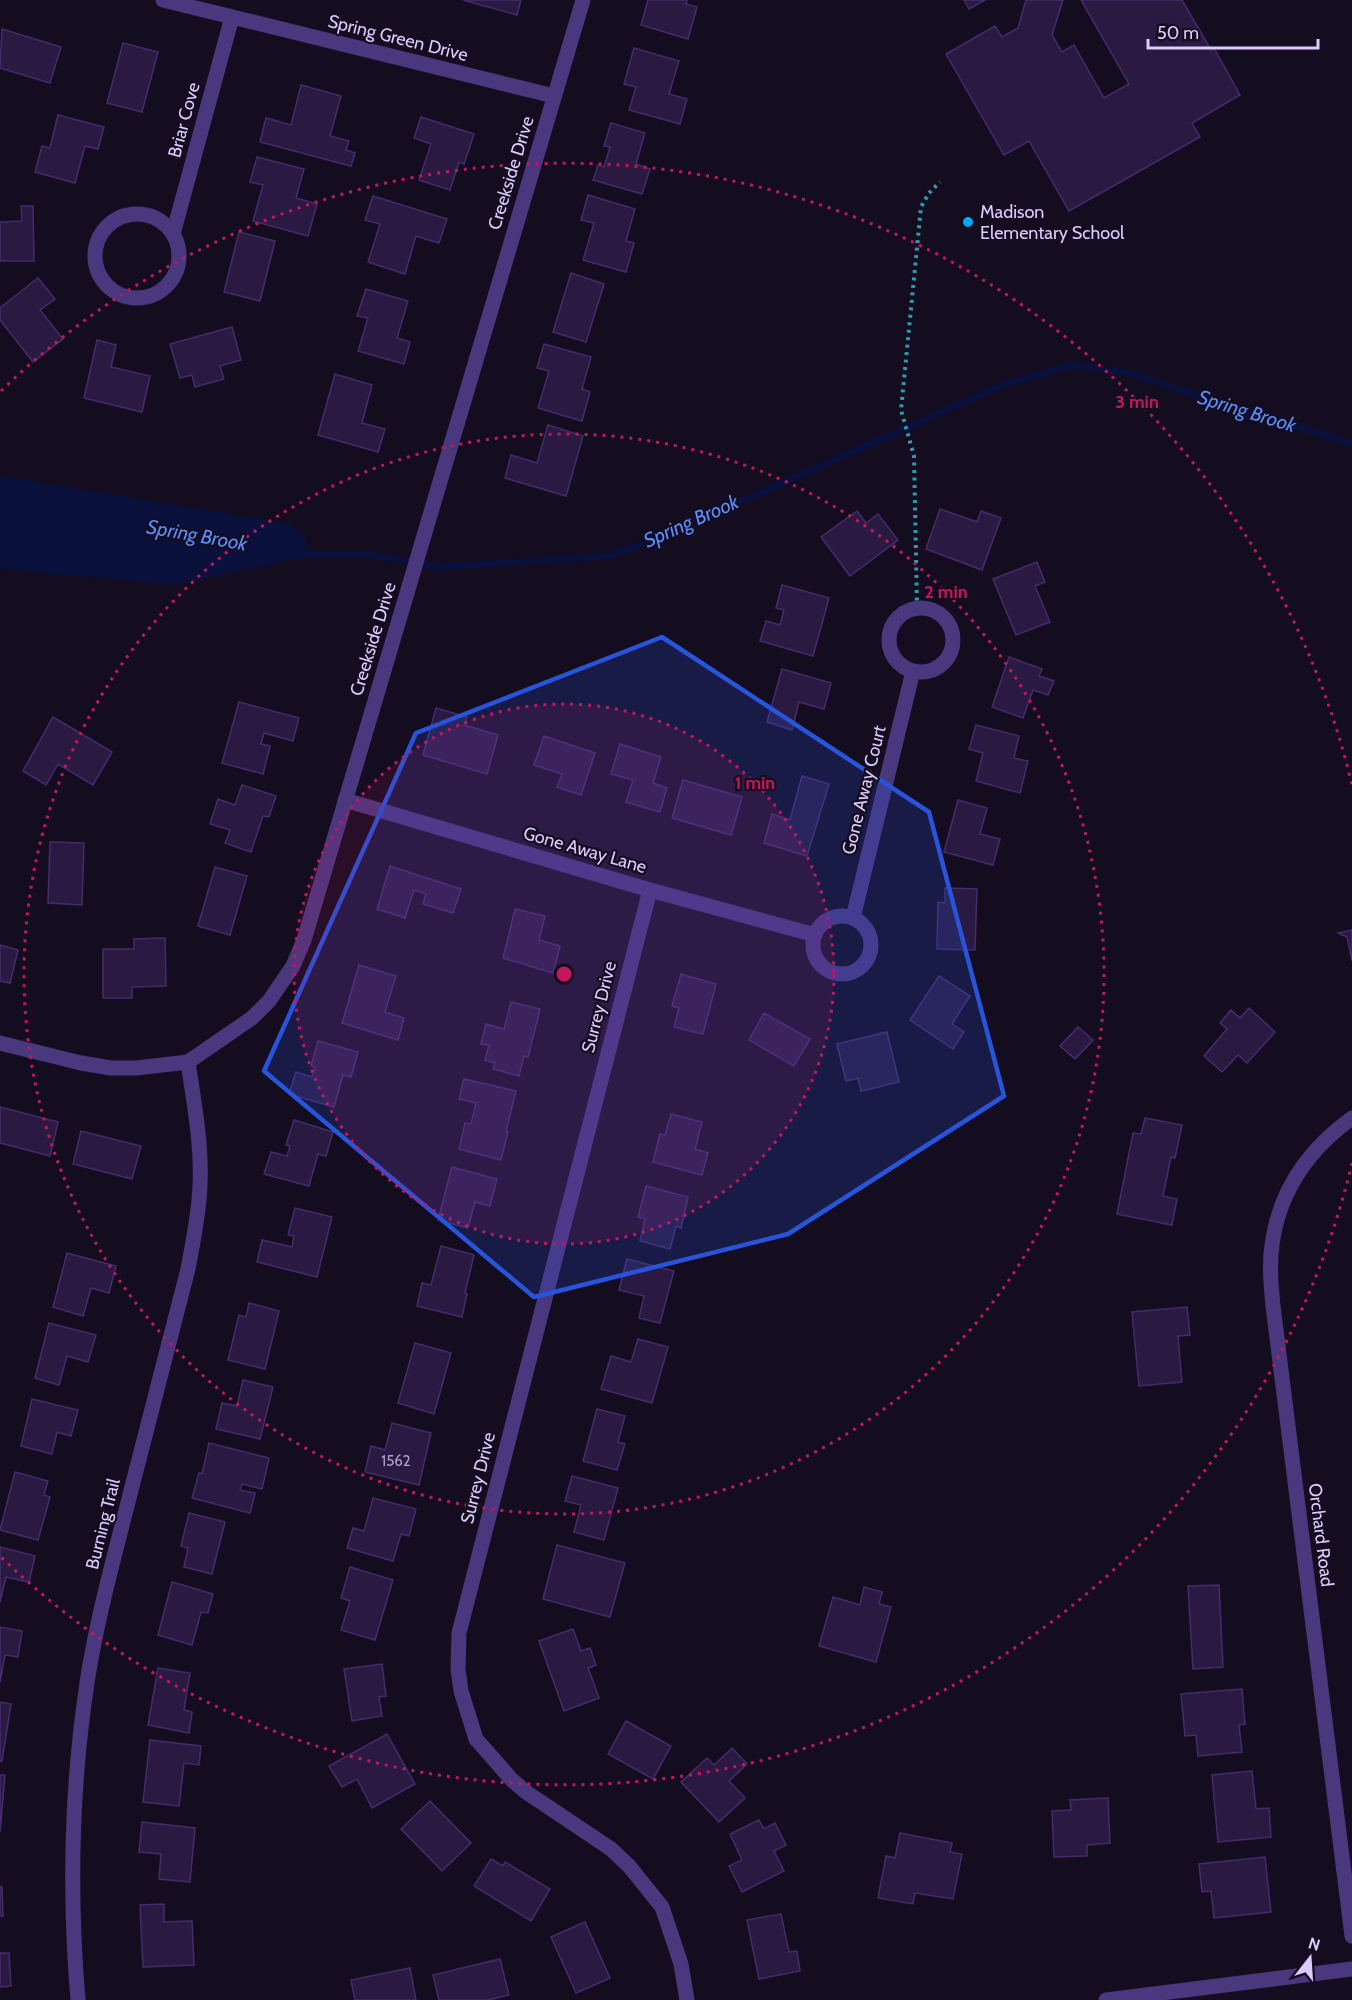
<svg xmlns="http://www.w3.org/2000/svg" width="1352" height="2000" font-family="Cabin,sans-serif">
<rect width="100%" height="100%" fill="#140d20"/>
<path fill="#09103c" d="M0,476L290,524L304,536L311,555L176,585L0,569Z"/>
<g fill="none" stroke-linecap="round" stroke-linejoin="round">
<path stroke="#09103c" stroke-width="7" d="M304,554H365L441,567L610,556L668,534L1007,383L1072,365L1128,373L1352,444"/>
</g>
<g fill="#2a1940" stroke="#462b6c" stroke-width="1.5">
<path d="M463,0H521L517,15Z"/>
<path d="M648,0H687L686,4L697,7L688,39L641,25Z"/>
<path d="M964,0H985L969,9Z"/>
<path d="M1026,0H1063L1052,35L1062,52L1074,45L1104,98L1129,84L1081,0H1182L1211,50L1214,48L1240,95L1192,123L1200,137L1069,211L1029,141L1004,155L946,54L995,26L1002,37L1018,28Z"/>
<path d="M2,29L61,47L50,83L0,68Z"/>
<path d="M123,43L158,52L142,112L107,103Z"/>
<path d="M634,48L679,61L669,94L687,99L680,124L629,110L636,87L624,84Z"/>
<path d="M301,85L341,96L330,136L349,141L346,150L355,153L351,166L260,142L266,118L291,125Z"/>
<path d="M58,115L104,127L98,149L85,146L75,183L35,172L42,146L50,148Z"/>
<path d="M421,117L474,134L464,164L459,162L450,190L419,180L431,144L414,138Z"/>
<path d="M611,123L645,133L636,164L650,169L642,194L593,180L598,165L604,167L610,147L604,146Z"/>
<path d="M257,157L304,169L296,198L317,204L308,236L253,221L263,185L250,182Z"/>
<path d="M588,195L635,209L626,241L634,243L626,272L583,260L594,223L581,220Z"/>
<path d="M373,196L447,219L439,243L416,236L405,274L368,262L380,224L365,220Z"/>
<path d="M21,206H33L34,261H0V222L22,221Z"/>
<path d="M239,232L275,241L260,301L224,292Z"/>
<path d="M571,273L604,284L586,342L553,332Z"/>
<path d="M38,278L55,299L40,310L63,339L33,362L0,320V308Z"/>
<path d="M366,289L408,301L397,338L410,342L404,364L358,351L368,318L357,316Z"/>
<path d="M232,327L241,360L220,366L224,379L195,387L192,375L180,378L170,344Z"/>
<path d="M97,340L116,345L111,367L150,376L142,412L84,398Z"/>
<path d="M544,344L591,357L582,389L590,392L582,421L538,408L549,371L537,368Z"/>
<path d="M335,374L372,385L362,423L385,429L378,452L318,435Z"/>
<path d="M548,425L583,436L566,496L505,478L511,455L537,463Z"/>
<path d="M940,509L977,522L981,511L1001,518L982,570L926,549Z"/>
<path d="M857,511L866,523L878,514L898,540L850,576L821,537Z"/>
<path d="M1037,562L1045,582L1035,586L1050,622L1016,635L993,579Z"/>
<path d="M782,585L829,598L813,656L760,641L766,621L780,625L784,610L776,608Z"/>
<path d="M1009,657L1042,669L1039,676L1054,681L1048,695L1033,690L1023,718L992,707Z"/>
<path d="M782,669L831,683L824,709L799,702L792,730L767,722Z"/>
<path d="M239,702L299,718L293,741L264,733L261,744L270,746L263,774L222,763Z"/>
<path d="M436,708L467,717L464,725L498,735L487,774L423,755Z"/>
<path d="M53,717L112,752L93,785L58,764L46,785L23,771Z"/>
<path d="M976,725L1019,736L1014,758L1028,761L1020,793L976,781L983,753L969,749Z"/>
<path d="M544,736L595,753L581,795L557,787L562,774L534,765Z"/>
<path d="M620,744L661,757L653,783L667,788L660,812L626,802L633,780L611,774Z"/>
<path d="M802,776L829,784L807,856L764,843L772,814L790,820Z"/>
<path d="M683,780L742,797L731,835L672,818Z"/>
<path d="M242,785L276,796L269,817L263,816L251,852L225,843L230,830L210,824L218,799L235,805Z"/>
<path d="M958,800L987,808L980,834L1000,839L993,865L944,852Z"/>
<path d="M50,842L84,843L82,905L48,903Z"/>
<path d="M390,866L461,889L453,913L423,904L426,894L414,890L405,918L377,909Z"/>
<path d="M215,867L247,876L230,935L198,926Z"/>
<path d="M945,888L977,889L975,950L937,949L938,902L945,903Z"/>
<path d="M515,909L545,916L539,940L560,946L553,973L503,958Z"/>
<path d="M1352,930V961L1347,937L1338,933Z"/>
<path d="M165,938L166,986L132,987V998H103V949H134V939Z"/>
<path d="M0,945L18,950L10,983L0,981Z"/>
<path d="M359,965L396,976L385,1012L404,1018L398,1040L342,1023Z"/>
<path d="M681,974L716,984L703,1034L674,1027L679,1008L672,1006Z"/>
<path d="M939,976L970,996L952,1024L964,1032L953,1049L910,1020Z"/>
<path d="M511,1002L540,1009L528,1057L524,1056L519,1076L493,1069L495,1063L485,1060L489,1045L481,1044L486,1024L504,1029Z"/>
<path d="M1249,1008L1275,1032L1247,1063L1238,1055L1222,1072L1204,1056L1227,1029L1220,1023L1231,1010L1240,1018Z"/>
<path d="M764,1013L810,1039L794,1066L749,1040Z"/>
<path d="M1078,1027L1093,1040L1075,1059L1060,1046Z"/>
<path d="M887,1032L899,1082L861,1091L858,1078L846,1081L837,1044Z"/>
<path d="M318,1041L358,1052L351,1077L343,1075L334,1107L289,1094L296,1072L312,1077L315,1067L311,1066Z"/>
<path d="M464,1079L516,1091L506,1131L508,1132L501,1160L459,1149L465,1123L471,1124L476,1103L459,1099Z"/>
<path d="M0,1107L58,1122L50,1156L0,1143Z"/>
<path d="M671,1114L702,1122L695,1149L708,1153L702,1175L653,1162L660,1134L665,1135Z"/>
<path d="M1145,1118L1182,1125L1175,1158L1171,1157L1163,1196L1177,1199L1172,1225L1117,1214L1133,1133L1141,1134Z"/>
<path d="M294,1120L333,1132L326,1156L318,1154L309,1186L264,1174L271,1152L287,1156L290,1146L286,1145Z"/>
<path d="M81,1131L141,1146L132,1179L73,1164Z"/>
<path d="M452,1167L497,1179L490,1206L475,1202L468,1228L438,1220Z"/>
<path d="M646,1186L688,1197L681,1228L676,1226L670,1249L640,1241L645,1219L638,1217Z"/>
<path d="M295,1208L332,1217L317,1277L257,1262L262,1240L292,1247L294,1236L288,1235Z"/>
<path d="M441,1246L474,1255L465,1293L467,1294L462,1317L417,1306L422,1283L431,1285Z"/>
<path d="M67,1253L116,1266L109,1293L91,1288L83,1316L53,1307Z"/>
<path d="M627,1259L674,1271L660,1323L639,1318L644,1296L619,1290Z"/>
<path d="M249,1303L279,1311L265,1369L228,1360L239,1315L246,1317Z"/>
<path d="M1187,1307L1190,1335L1178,1336L1182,1382L1139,1386L1132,1312Z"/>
<path d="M49,1323L96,1335L88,1362L67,1356L59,1385L35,1378Z"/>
<path d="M638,1339L668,1347L652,1403L601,1389L611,1356L631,1362Z"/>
<path d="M415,1343L451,1353L434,1414L398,1403Z"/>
<path d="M243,1380L273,1387L260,1439L216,1429L222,1403L237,1406Z"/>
<path d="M32,1399L78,1410L71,1436L57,1432L52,1454L21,1446Z"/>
<path d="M597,1409L625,1416L618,1442L625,1444L617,1470L583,1461Z"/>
<path d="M392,1423L431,1433L419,1485L365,1472L371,1446L385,1450Z"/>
<path d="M209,1443L269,1458L262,1489L242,1484L240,1490L255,1493L250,1513L192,1498L199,1473L202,1474Z"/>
<path d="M15,1472L48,1481L44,1495L50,1497L38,1540L0,1530Z"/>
<path d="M572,1476L618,1488L604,1540L574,1532L581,1505L565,1501Z"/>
<path d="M373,1498L416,1509L409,1536L401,1534L393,1561L347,1548L353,1528L364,1531Z"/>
<path d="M189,1513L225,1522L212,1574L184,1567L188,1548L181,1546Z"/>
<path d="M557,1545L625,1563L610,1617L543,1599Z"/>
<path d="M0,1547L35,1556L29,1582L6,1577L0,1602Z"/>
<path d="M350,1567L393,1580L375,1640L341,1630L350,1601L341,1598Z"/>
<path d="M172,1582L213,1594L208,1613L201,1612L192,1645L158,1635Z"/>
<path d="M1219,1585L1223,1667L1193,1669L1188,1586Z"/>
<path d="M864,1587L882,1592L879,1604L891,1607L876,1662L819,1646L833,1597L860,1605Z"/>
<path d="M0,1627L22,1631L18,1657L5,1655L0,1682Z"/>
<path d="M573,1629L581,1651L590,1648L596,1665L588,1668L599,1698L564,1711L539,1641Z"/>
<path d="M382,1664L386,1696L379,1697L382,1716L352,1721L344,1669Z"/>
<path d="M158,1668L190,1673L184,1710L192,1712L189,1733L148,1725Z"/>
<path d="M1242,1689L1245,1724L1239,1725L1242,1752L1198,1756L1196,1735L1185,1736L1181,1694Z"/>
<path d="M0,1702L11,1704L2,1761H0Z"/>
<path d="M626,1721L671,1746L653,1779L608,1754Z"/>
<path d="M387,1734L415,1784L372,1808L357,1779L342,1787L329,1766Z"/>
<path d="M150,1740L201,1746L199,1765L184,1763L179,1806L143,1802Z"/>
<path d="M732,1748L747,1764L729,1781L745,1798L719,1822L681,1782L707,1758L714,1765Z"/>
<path d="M1252,1771L1256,1809L1269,1808L1271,1837L1218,1842L1212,1775Z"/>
<path d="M0,1775H5L0,1832Z"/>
<path d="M1108,1798L1110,1843L1087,1845V1856L1054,1857L1052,1811L1071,1810L1070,1800Z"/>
<path d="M430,1801L471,1843L442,1871L401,1829Z"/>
<path d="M759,1820L764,1829L775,1823L786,1845L774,1851L784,1871L742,1892L729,1866L742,1860L730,1834Z"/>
<path d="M142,1822L195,1828L190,1882L159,1879L161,1854L139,1852Z"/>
<path d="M900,1833L952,1843L950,1852L962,1854L953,1899L915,1893L913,1904L878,1898L886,1856L895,1858Z"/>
<path d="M1265,1857L1271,1912L1214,1918L1211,1891L1202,1892L1199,1864Z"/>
<path d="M491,1859L503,1866L505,1862L550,1889L531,1921L474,1886Z"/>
<path d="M0,1887H2L3,1916H0Z"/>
<path d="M164,1904V1922L192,1921L194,1965L143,1967L140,1905Z"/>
<path d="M781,1914L789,1952L797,1951L800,1971L759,1979L747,1920Z"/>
<path d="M585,1922L610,1978L576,1993L551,1937Z"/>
<path d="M0,1953H9L11,1986L0,1987Z"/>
<path d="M500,1959L509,1995L488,2000H439L433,1975Z"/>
<path d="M410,1968L416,2000H355L351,1980Z"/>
</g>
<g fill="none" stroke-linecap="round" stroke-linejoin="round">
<path stroke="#2e9bb0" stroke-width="4" stroke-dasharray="3 4.5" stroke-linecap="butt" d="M917,608L914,456L901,410L921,207L929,193L940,182"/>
<g stroke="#4a387f" stroke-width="15">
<path d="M163,0L554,96"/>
<circle cx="137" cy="256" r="42"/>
<path d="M173,234L232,17"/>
<circle cx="921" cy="640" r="32"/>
<path d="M345,800L650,890L815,935"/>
<path d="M650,890L459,1633L458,1669L461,1691L476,1739L512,1780L526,1792L611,1849L629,1866L662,1907L681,1964L687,2000"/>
<circle cx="842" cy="945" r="29"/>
<path d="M853,918L913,671"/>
<path d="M0,1043L81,1063L111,1068H136L188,1062L252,1018L269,1001L293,966L304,940L583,0"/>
<path d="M1352,1118C1309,1149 1279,1191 1272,1245C1269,1265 1271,1285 1273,1306L1352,1936"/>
<path d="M78,2000C69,1894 71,1789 87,1683C96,1623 112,1565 127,1506C148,1427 168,1348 188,1269C193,1241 199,1214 200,1186C202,1145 194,1103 188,1062"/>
<path d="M1106,2000L1352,1969"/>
</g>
</g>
<path fill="#2754da" fill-opacity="0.2" stroke="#2754da" stroke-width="4.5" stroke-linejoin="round" d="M662,637L929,812L1004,1096L788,1234L534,1297L264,1071L416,733Z"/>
<circle cx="564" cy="974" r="270" fill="#c2185b" fill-opacity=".12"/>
<g fill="none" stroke="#c2185b" stroke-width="3" stroke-dasharray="3 6">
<circle cx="564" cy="974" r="270"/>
<circle cx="564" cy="974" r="540"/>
<path d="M1352 1163A810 810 0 0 1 1 1557M1 391A810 810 0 0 1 1352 785"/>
</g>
<circle fill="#01a6f5" stroke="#140d20" stroke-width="2" cx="968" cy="222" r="6"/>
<g text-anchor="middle" stroke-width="4.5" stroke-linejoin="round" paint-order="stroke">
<g font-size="15" fill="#b09ecf">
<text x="396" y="1466">1562</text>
</g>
<g font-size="18" fill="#ddcbff" stroke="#140d20">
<text transform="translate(398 38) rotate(14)" y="6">Spring Green Drive</text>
<text transform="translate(184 120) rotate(-75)" y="6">Briar Cove</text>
<text transform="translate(511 173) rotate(-73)" y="6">Creekside Drive</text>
<text transform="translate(373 639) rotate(-73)" y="6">Creekside Drive</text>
<text transform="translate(864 790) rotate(-76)" y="6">Gone Away Court</text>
<text transform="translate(585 850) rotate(16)" y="6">Gone Away Lane</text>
<text transform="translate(599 1007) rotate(-76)" y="6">Surrey Drive</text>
<text transform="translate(478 1478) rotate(-76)" y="6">Surrey Drive</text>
<text transform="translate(103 1524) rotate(-76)" y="6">Burning Trail</text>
<text transform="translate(1321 1535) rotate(83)" y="6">Orchard Road</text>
</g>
<g font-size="18" fill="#ddcbff" stroke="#140d20" text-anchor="start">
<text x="980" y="218">Madison<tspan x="980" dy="21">Elementary School</tspan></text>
</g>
<g font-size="20" font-style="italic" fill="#5a8dfe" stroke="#140d20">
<text transform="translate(1247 411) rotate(17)" y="7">Spring Brook</text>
<text transform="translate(691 521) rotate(-24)" y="7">Spring Brook</text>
<text transform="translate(197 535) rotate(10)" y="7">Spring Brook</text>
</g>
</g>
<circle cx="564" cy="974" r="9" fill="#c2185b" stroke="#140d20" stroke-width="3"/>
<g font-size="18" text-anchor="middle" font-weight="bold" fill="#c2185b" stroke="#140d20" stroke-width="4.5" stroke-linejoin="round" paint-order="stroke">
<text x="1137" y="408">3 min</text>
<text x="946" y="598">2 min</text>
<text x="755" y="789">1 min</text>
</g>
<g transform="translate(1310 1958) rotate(17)" stroke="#140d20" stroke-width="4.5" paint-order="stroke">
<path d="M0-4.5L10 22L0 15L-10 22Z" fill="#ddcbff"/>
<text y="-9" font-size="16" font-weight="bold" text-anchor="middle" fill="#ddcbff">N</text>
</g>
<path d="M1148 39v9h170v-9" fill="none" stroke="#ddcbff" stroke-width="3"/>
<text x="1157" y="39" font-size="18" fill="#ddcbff" stroke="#140d20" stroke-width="4.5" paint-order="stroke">50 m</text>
</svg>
